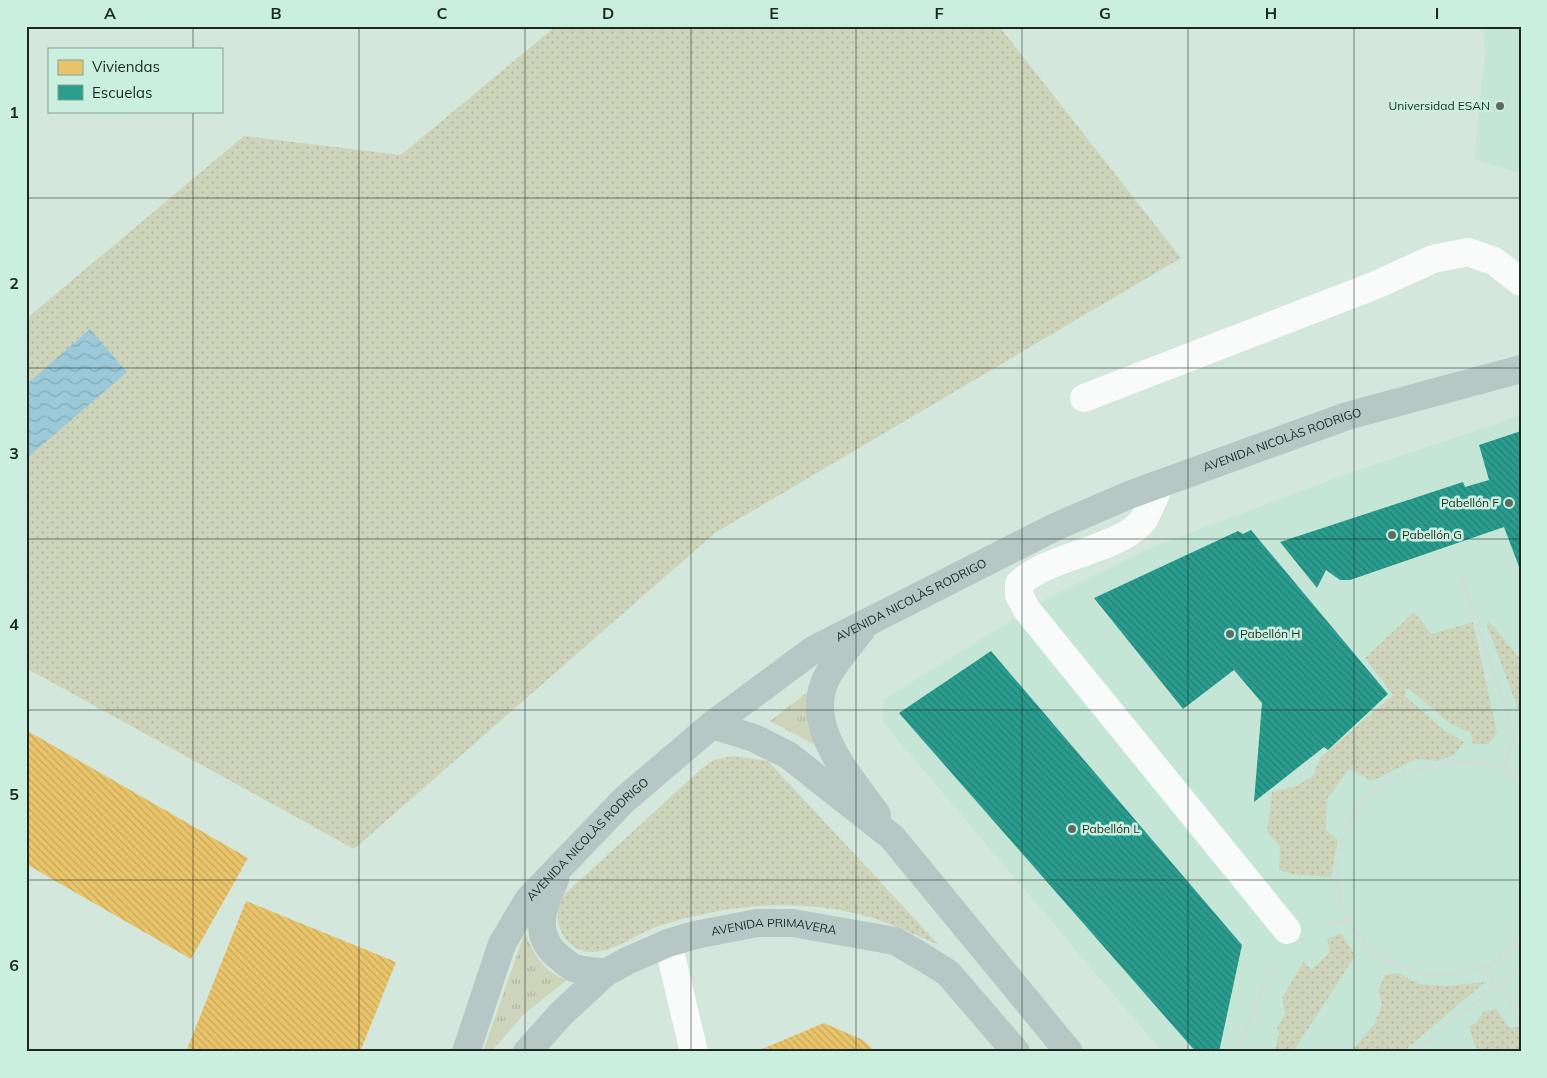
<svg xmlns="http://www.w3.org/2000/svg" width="1547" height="1078" font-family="Mulish,sans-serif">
<defs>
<pattern id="grass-tufts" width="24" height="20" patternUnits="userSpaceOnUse" patternTransform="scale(1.25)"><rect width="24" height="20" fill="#ced4ba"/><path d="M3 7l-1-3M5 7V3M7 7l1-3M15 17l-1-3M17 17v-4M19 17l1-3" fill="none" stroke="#b0b6a0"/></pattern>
<pattern id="park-dots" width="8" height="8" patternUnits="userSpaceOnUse" patternTransform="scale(1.25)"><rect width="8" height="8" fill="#ced4ba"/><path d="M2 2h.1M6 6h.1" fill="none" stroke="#b0b6a0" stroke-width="1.8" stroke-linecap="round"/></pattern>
<pattern id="water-waves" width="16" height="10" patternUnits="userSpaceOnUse" patternTransform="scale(1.25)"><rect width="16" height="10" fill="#9bc9da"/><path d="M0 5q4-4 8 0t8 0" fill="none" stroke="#85adbb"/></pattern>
<pattern id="homes-back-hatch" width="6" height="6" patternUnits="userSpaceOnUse" patternTransform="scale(1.25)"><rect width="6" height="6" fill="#e9c46a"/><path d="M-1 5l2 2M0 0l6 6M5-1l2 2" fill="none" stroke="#c7a85c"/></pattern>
<pattern id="schools-back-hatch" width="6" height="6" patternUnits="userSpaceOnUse" patternTransform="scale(1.25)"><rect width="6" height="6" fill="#2a9d8f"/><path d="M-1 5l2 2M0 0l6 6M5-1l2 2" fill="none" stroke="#238074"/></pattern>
</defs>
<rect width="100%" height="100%" fill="#d3e7dd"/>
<g fill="#c5e6d7">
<path d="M1483,26H1521V174L1474,159L1485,54Z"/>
<path d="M1521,415V1052H1162L882,721L884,699L1048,598L1147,549L1338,477Z"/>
</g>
<g fill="url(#grass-tufts)">
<path d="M808,692C805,709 807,730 815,745L770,721Z"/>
<path d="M525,932C533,953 544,973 567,980L524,1014L491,1052H483Z"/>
</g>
<g fill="url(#park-dots)">
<path d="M556,26H999L1181,258L715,533L354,849L26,668V319L244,136L401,155Z"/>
<path d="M1414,612L1431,634L1473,622L1497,733L1489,744H1473L1471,733L1451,724L1409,689H1406L1405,696L1444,730L1464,742L1454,755L1437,761L1416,759L1372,781L1349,769L1327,799L1326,830L1338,840L1331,877L1296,875L1279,870L1280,846L1267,832L1272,792L1297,786L1313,776L1320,758L1393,695L1365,658Z"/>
<path d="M1489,621L1521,660V717L1487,626Z"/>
<path d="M733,756L768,761L939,945C918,936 897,926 876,919C806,897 728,903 659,926C636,933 609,957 584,951C559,945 550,912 566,893L701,769L714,760Z"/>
<path d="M1341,933L1355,956L1293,1052H1268L1276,1048L1279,1032L1277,1028L1285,1014L1282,998L1304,961L1311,970L1330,952L1327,939Z"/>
<path d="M1398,973L1419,984L1446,986L1485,982L1403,1052H1351L1374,1024L1382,1005L1378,991L1385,975Z"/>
<path d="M1496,1009L1509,1028L1519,1027L1521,1029V1052H1485L1475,1047L1469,1026L1476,1023L1484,1011Z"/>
</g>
<path fill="url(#water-waves)" d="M90,329L127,372L26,459V385Z"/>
<g fill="url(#homes-back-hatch)">
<path d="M26,730L248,858L191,959L26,864Z"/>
<path d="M246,901L396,962L360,1052H186Z"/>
<path d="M824,1023L863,1040L876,1052H764L762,1049Z"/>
</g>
<g fill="url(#schools-back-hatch)">
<path d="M1521,431V572L1504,527L1350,580H1340L1326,570L1317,588L1280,542L1463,482L1465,487L1489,480L1479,445Z"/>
<path d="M1251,530L1388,694L1328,750L1324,747L1254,802L1262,703L1234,670L1183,709L1094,598L1238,531L1243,534Z"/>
<path d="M991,651L1242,945L1219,1052H1196L899,713Z"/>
</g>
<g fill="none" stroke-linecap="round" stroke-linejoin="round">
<g stroke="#d5dad8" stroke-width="3" stroke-dasharray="5 2.5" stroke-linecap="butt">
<path d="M1462,580L1515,734L1504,768"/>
<path d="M1521,781C1491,758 1463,759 1427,767C1418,770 1406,771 1398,775C1326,814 1313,911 1384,958C1402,970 1423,976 1445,975C1462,974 1480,970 1495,961C1504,955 1513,945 1521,938"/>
<path d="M1321,925L1347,920"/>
<path d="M1480,967L1521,1014"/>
<path d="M1236,1052L1274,962"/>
<path d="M1412,1052L1521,967"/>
</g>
<g stroke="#f8fbfa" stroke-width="28">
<path d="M1084,398L1376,285L1433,259L1468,252L1494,261L1521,282"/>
<path d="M1160,484C1155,495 1150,508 1144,519C1123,550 1047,555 1019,584V595L1027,610L1287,930"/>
<path d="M668,943L694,1052"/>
</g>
<g stroke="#b6c7c5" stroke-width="28">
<path d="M862,629C851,644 837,659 828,675C800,725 851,777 877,815"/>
<path d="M712,725L754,738L788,755L892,837L1069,1052"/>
<path d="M555,880C543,906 531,935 559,957C563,960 569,966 574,968C584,971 595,971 605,973"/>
<path id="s1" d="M466,1052L502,944L528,900L624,800L712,725L813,650L1055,527L1129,495L1347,416L1521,369"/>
<path id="s2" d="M527,1052L561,1014L605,973L627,961L668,943L695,935L757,923H793L895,941L921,956L948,973L1016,1052"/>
</g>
</g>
<path fill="none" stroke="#1c2923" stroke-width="1" stroke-opacity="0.55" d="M193,26V49M359,26V1052M525,26V1052M691,26V1052M856,26V1052M1022,26V1052M1188,26V1052M1354,26V1052M193,111V1052M26,198H1521M26,368H1521M26,539H1521M26,710H1521M26,880H1521"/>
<g fill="#5c6c64" stroke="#cbefde" stroke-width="2">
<circle cx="1500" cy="106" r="5"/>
<circle cx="1509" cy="503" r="5"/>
<circle cx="1392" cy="535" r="5"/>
<circle cx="1230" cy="634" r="5"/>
<circle cx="1072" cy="829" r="5"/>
</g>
<g text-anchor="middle" stroke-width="5" stroke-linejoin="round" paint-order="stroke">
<g font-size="12" fill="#1c2923" stroke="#cbefde" text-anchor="start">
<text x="1490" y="110" text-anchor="end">Universidad ESAN</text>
<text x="1499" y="507" text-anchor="end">Pabellón F</text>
<text x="1402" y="539">Pabellón G</text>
<text x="1240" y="638">Pabellón H</text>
<text x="1082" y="833">Pabellón L</text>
</g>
<g font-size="12" fill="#1c2923" stroke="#cbefde">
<text dy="4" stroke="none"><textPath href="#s1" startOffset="1060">AVENIDA NICOLÀS RODRIGO</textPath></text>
<text dy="4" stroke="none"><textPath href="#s1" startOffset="655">AVENIDA NICOLÀS RODRIGO</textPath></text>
<text dy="4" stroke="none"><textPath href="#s1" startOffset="250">AVENIDA NICOLÀS RODRIGO</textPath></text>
<text dy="4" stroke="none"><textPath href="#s2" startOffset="289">AVENIDA PRIMAVERA</textPath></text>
</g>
</g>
<rect width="1547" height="1078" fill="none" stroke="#cbefde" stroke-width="55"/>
<rect x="48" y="48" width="175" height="65" fill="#cbefde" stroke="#85a093"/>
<rect x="58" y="60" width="25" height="15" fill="#e9c46a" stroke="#85a093"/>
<text x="92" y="72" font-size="15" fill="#1c2923">Viviendas</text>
<rect x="58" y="85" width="25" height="15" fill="#2a9d8f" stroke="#85a093"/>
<text x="92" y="98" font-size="15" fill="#1c2923">Escuelas</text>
<rect x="28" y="28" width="1492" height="1022" fill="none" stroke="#1c2923" stroke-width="2"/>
<g font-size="16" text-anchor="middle" font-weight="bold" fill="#1c2923">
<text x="110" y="19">A</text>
<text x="276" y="19">B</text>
<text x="442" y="19">C</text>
<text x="608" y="19">D</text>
<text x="774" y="19">E</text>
<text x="939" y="19">F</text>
<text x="1105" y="19">G</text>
<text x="1271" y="19">H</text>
<text x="1437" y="19">I</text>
<text x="14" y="118">1</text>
<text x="14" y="289">2</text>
<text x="14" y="459">3</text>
<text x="14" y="630">4</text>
<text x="14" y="800">5</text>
<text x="14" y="971">6</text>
</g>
</svg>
